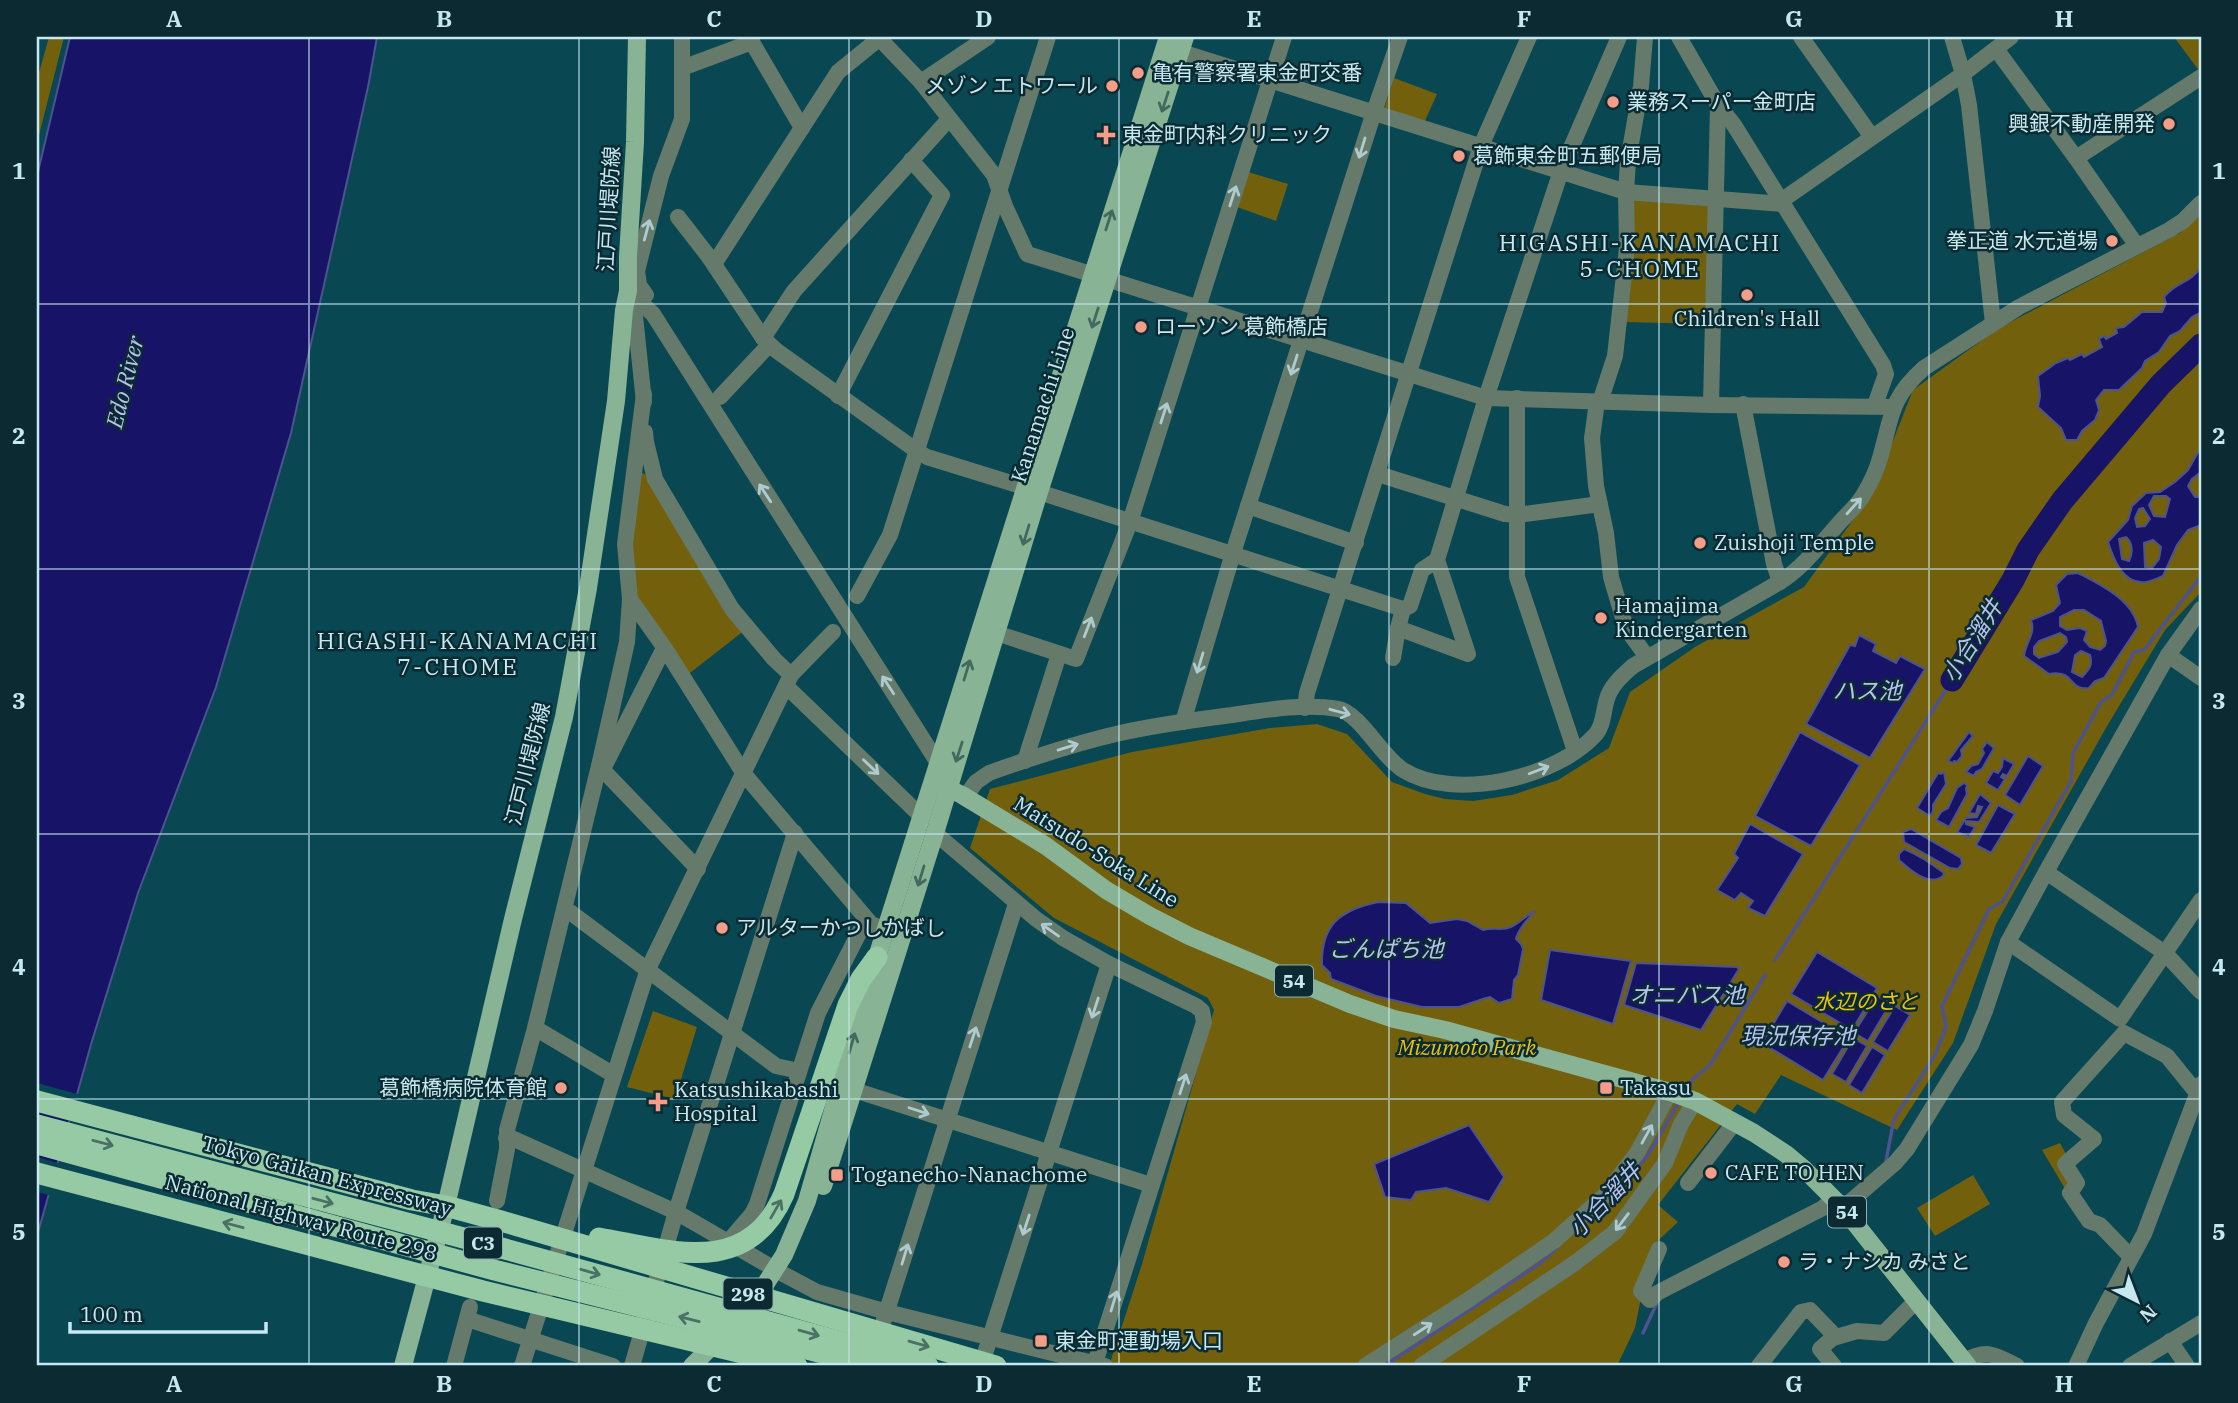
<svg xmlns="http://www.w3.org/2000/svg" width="2238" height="1403" font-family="'IBM Plex Serif','Noto Sans JP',serif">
<rect width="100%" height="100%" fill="#094752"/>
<g fill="#73600d">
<path d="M49,37H64L37,143V80Z"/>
<path d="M2174,37H2201L2200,72Z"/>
<path d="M1394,78L1437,94L1424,123L1384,109Z"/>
<path d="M1248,172L1288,184L1276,221L1237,207Z"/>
<path d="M1630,197L1711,205L1708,324L1624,322Z"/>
<path d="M2201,213V592L2165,630L2107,726L1996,924L1953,1043L1897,1130L1781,1075L1755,1114L1737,1104L1658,1205L1678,1222L1651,1247L1635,1328L1617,1366H1109L1142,1264L1214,1010L1208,998L1054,918L970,848L990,789L1132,752L1270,728L1317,724L1347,734L1392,782L1425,794L1445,799L1473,801L1512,795L1558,780L1609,748L1630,692L1695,647L1804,587L1872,494L1913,390L1999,328L2180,233Z"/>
<path d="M639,472L648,475L745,630L686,676L635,598L629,548Z"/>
<path d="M653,1011L697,1027L675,1099L627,1087Z"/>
<path d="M2060,1143L2068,1158L2074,1182L2067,1192L2042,1150Z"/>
<path d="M1973,1175L1990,1204L1935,1236L1917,1208Z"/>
</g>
<g fill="#171366" stroke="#4c5390" stroke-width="2" fill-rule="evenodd">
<path d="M70,37H377L368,87L291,433L216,687L138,893L92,1041L37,1236V176Z"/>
<path d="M2201,267L2200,313L2192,317L2180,331L2170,336L2159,352L2145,361L2142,368L2119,390H2104L2096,400L2099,410L2095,420L2082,431L2077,440H2066L2061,428L2038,407L2040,396L2038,376L2056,363L2068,358L2070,360L2082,354L2084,357L2102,347L2099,339L2104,336L2106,339L2117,333L2116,328L2124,327L2142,312H2162L2166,303L2164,297C2177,281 2190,284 2201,267Z"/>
<path d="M2201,447V472L2192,479L2188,486L2195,497H2201V525L2188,530L2177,545L2163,576C2158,578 2152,581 2146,582C2123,585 2114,560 2108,542L2128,520L2132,506L2146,493L2160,492L2175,482L2188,470ZM2154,496H2166L2170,499L2165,517L2154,516L2149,505ZM2143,508L2150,519L2145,526L2137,527L2135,518L2139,509ZM2126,537C2133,543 2133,553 2129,561L2122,559L2119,539ZM2153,540L2161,547L2159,559L2152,568L2145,567L2144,543Z"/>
<path d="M2078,573C2101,585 2133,600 2138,627L2104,678L2095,681L2089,688C2068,691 2075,669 2049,674L2024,656C2026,641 2036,634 2031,620L2053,611L2060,603L2056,585L2067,574ZM2074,610H2084L2101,621L2106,641L2105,646L2100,650L2090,647L2084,640L2087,631L2080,628L2067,630L2060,626V617ZM2060,633L2066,637L2067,642L2058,652L2039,658L2034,654V647L2039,641ZM2081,651L2090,655C2093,665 2089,670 2082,677L2072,672L2075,655Z"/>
<path d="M1859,635L1876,644L1873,651L1896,663L1900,656L1925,669L1870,758L1806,724L1850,645L1855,646Z"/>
<path d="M1800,732L1860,765L1811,846L1755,816Z"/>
<path d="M1969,732L1973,736L1961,750L1962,756L1957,762L1954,761L1953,763L1948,761Z"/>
<path d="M1987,742L1994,748L1982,769L1976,772L1974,776L1966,772L1971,766L1978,764L1984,753L1982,749Z"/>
<path d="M2028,756L2043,766L2020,805L2005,795Z"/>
<path d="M2003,758L2014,764L2007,776L2003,774L2001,777L2005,779L1998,790L1986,783L1993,771L1998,773L2002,767Z"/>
<path d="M1944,772L1946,784L1933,805V811L1930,816L1917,808L1938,773L1941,774Z"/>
<path d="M1964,783L1967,785L1966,789L1967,794L1949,827L1936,820L1941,812L1948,808L1957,788Z"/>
<path d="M1980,794L1991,803L1979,822L1966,821V824L1975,827L1969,837L1957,832L1966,818L1977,817L1982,807L1978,806L1976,814L1969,813Z"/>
<path d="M1998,805L2015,814L1991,853L1976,845Z"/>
<path d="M1750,824L1803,854L1765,916L1748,908L1753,901L1741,893L1735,900L1717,890L1738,858L1734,854Z"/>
<path d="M1911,829L1961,858L1962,864L1958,869L1950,868L1904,842L1903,832Z"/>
<path d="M1904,849C1919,855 1931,863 1944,873L1943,876C1929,887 1910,870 1899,860V854Z"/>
<path d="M1378,902L1406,903L1430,923L1457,919L1467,921L1483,930C1493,927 1502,931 1511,927C1520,923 1526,915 1535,911C1530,917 1518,928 1516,939L1521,944L1523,949L1518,975L1514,980L1512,999L1499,1003L1490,997L1486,998L1459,1007H1422L1376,996L1331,979L1330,973L1322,965C1321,924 1341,910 1378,902Z"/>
<path d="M1550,950L1631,961L1613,1024L1541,1000Z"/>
<path d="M1817,952L1877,988L1852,1030L1791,994Z"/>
<path d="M1636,963L1737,967L1739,969L1701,1030L1624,1005Z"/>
<path d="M1877,996L1890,1004L1868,1041L1854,1033Z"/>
<path d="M1787,1001L1849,1038L1823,1080L1762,1043Z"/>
<path d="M1895,1006L1910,1015L1888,1051L1873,1042Z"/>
<path d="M1853,1038L1867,1046L1846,1082L1832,1074Z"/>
<path d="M1872,1047L1885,1055L1862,1093L1849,1085Z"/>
<path d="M1469,1125L1504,1177L1489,1202L1446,1188L1416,1192L1411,1200L1385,1197L1374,1164Z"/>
</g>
<g fill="#094752">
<path d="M37,1083L81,1095L73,1122L37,1112Z"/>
<path d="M37,1157L61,1164L52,1196L37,1192Z"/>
</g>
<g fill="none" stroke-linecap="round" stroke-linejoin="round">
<g stroke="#4c5390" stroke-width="3.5">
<path d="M1775,960L1952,680"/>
<path d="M1686,1090L1694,1078L1710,1065L1765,975"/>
<path d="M1886,1161L1894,1119L1935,1055L1946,1027L1942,1006L1989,909L2003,901L2071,781L2073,753L2101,702L2112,695L2134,652L2144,650L2201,576"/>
<path d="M1622,1186L1648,1155L1680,1100"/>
<path d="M1643,1333L1657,1303"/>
<path d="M1384,1366L1539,1264L1558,1247"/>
</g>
<path stroke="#171366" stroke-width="23" d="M1952,680L2013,580L2028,550L2062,501L2161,384L2201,345"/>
<g stroke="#657a6b" stroke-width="16">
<path d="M749,37L802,128"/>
<path d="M878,37L921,82L994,175L1005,206L1027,254L1486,398L1561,171L1619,37"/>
<path d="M1679,37L1718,105L1734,125L1883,365L1886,374L1875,405"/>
<path d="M1801,37L1872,137"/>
<path d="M1952,37L1963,74L1969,105L1993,323"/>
<path d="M1996,49L2076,158L2137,246"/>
<path d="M1181,52L1626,192L1783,204"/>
<path d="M682,68L752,42"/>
<path d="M921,82L988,37"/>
<path d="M2076,158L2201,77"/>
<path d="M1781,201L1963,74L2011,37"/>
<path d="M678,217L709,257L763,338L777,351L917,451L927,457L1024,487"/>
<path d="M714,264L838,72L881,37"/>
<path d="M628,291L653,314L938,763"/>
<path d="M628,291L635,316L644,402"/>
<path d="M646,295L639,285L637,271L661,176L682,119V37"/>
<path d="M763,338L794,291L949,119"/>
<path d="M644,394L625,544L630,599L627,642L599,766L698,869"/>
<path d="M838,396L942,195L911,160"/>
<path d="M720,397L769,345"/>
<path d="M1517,398V577L1575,751"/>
<path d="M1597,402L1592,438L1596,486L1606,533L1611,577L1626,628L1647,657"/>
<path d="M1600,402L1615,356L1627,248L1626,192L1628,161L1641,86L1645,37"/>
<path d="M1743,404L1774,564L1780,582"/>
<path d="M1711,405L1718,105"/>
<path d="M645,432L646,442L655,479L732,609L774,659L791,675"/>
<path d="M1378,474L1505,514L1518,515L1600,504"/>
<path d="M1039,492L1403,609"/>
<path d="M1248,506L1356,543"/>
<path d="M857,596L890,535L1048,37"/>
<path d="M630,599L666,650L744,774L871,924L886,930"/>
<path d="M1398,628L1468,654L1437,560L1486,398L1711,405L1893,407"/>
<path d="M996,633L1076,659L1130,522L1284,37"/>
<path d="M2168,655L2201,678"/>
<path d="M1393,658L1398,628L1403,609L1410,606L1422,570L1437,560"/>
<path d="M786,686L921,816"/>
<path d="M1305,708L1307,693L1481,146L1529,37"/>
<path d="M1183,722L1233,553L1374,112L1400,37"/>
<path d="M1025,761L1059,654"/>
<path d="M605,765L664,648"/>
<path d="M965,797L976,782L989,773C1031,758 1073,744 1116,734C1154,725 1193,720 1232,715C1265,710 1304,703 1338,709C1360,713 1381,756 1403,770C1454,802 1557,778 1596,734C1604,724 1603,711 1607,699C1611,685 1622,676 1633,666L1780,582C1804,567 1822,542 1841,521C1849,512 1860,503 1865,492C1871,482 1877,469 1880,458C1892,417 1889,399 1924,368L2019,307L2169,230L2183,221L2201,203"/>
<path d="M935,833L1036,919L1063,938L1109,964"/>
<path d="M2046,872L2165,953L2201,992"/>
<path d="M564,910L570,912L776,1066L799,1071"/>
<path d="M2008,942L2120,1019L2201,900"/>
<path d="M535,1028L614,1075"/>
<path d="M854,1090L1151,1185"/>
<path d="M506,1138L514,1139L676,1212L785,1275L817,1292L887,1312L1105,1366"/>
<path d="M1688,1183L1735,1122"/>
<path d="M497,1201L507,1149V1130L535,1028L599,766"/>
<path d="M1843,1208L1895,1163L1907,1149L1971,1045L1985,1011L2008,942L2046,872L2168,655L2201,609"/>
<path d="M729,1241L752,1214L757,1204L818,1013L860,931L871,924"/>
<path d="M1659,1249L1641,1291L1650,1300L1657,1293L1823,1208L1834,1198"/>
<path d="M2131,1257L2100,1225L2089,1221L2070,1193L2077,1183L2065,1164L2094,1139L2064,1115L2062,1102L2124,1033L2167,1056L2197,1093"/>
<path d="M651,1299L676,1212L795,833"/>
<path d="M467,1319L613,1366"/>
<path d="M884,1320L1016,904"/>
<path d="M1833,1338L1857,1331L1884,1333L1916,1301"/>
<path d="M2170,1341L2187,1366"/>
<path d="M1964,1361C1988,1348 1995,1355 2017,1366"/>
<path d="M454,1366L470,1307"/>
<path d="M522,1366L648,969L791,675L833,632"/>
<path d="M632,1366L645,1321"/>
<path d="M981,1366L1109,964L1196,1006L1202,1011L1204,1022L1094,1366"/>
<path d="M1365,1366L1468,1300L1554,1241L1604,1196L1637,1153L1670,1092"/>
<path d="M1421,1366L1575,1263L1615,1232L1665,1163L1681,1124L1695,1101"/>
<path d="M1759,1366L1801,1312L1810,1310L1835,1336L1820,1349L1834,1366"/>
<path d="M2076,1366L2096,1323L2144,1234L2201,1084"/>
<path d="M2130,1366L2201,1323"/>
</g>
<g stroke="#88b495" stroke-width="18">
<path d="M939,784L962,795L1046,846L1106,890L1150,916L1189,936L1350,1004L1394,1019L1445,1030L1670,1092L1695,1101L1754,1133L1786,1154L1805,1170L1843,1208L1968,1366"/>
<path d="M823,1186L935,833L1039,492L1185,37"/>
<path d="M403,1366L446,1206L513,919L564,717L588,588L616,401L624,310L628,291V256L635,142L637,37"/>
<path d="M692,1366L733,1325L761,1291L784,1255L807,1201L877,957L1168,37"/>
</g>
<g stroke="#95caa5" stroke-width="21">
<path d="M37,1101L412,1200L446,1206L501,1221L996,1366"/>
<path d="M37,1125L505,1249L928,1366"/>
<path d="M37,1144L494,1270L874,1366"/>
<path d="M37,1173L483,1291L797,1366"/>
<path d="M599,1238C669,1250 747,1279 784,1194L848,1005L861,979L877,957"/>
</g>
</g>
<defs><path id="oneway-shaft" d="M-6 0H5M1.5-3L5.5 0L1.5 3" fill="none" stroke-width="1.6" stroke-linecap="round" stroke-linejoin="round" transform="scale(1.75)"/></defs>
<g stroke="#43685e">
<use href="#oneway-shaft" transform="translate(1165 102) rotate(108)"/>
<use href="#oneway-shaft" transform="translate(1109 220) rotate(-72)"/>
<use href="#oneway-shaft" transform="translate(1095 318) rotate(108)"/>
<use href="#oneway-shaft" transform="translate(1026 535) rotate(107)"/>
<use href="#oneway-shaft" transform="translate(967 670) rotate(-73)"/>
<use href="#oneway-shaft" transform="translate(959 752) rotate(108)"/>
<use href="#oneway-shaft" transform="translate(921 876) rotate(107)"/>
<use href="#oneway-shaft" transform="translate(852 1043) rotate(-74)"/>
</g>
<g stroke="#aeccd0">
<use href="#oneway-shaft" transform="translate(1362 148) rotate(107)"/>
<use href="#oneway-shaft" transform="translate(1233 196) rotate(-72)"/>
<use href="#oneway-shaft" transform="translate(647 230) rotate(-75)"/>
<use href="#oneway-shaft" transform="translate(1294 365) rotate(108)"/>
<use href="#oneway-shaft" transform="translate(1164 413) rotate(-72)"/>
<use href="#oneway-shaft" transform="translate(765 493) rotate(-123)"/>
<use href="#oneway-shaft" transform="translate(1854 506) rotate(-48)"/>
<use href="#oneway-shaft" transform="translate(1088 627) rotate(-69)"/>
<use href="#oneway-shaft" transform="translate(1200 663) rotate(107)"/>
<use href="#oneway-shaft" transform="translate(888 685) rotate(-123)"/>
<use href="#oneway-shaft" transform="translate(1340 712) rotate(15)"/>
<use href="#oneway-shaft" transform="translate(1068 747) rotate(-17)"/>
<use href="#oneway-shaft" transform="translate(871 767) rotate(44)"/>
<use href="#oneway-shaft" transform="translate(1539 770) rotate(-21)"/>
<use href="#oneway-shaft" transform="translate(1050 930) rotate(-145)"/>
<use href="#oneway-shaft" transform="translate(1095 1008) rotate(108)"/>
<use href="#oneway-shaft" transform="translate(973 1037) rotate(-72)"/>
<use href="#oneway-shaft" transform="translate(1183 1084) rotate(-72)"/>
<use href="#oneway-shaft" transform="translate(919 1111) rotate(18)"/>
<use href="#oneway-shaft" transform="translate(1647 1134) rotate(-61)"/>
<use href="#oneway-shaft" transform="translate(1622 1222) rotate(127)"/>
<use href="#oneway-shaft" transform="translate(1026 1225) rotate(108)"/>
<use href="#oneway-shaft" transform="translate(905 1254) rotate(-73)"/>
<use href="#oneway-shaft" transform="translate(1114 1301) rotate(-73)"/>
<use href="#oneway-shaft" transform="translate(1423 1329) rotate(-33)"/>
</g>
<g stroke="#497265">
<use href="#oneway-shaft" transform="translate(103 1143) rotate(15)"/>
<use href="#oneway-shaft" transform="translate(323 1201) rotate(15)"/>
<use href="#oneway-shaft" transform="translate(776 1209) rotate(-60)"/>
<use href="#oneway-shaft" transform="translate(233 1225) rotate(-165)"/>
<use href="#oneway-shaft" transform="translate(590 1272) rotate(16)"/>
<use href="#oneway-shaft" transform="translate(689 1319) rotate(-166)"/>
<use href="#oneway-shaft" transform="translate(809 1333) rotate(16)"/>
<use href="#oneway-shaft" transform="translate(919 1344) rotate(16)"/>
</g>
<path fill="none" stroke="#c6e8f1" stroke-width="2" stroke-opacity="0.55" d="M309,37V1366M579,37V1366M849,37V1366M1119,37V1366M1389,37V1366M1659,37V1366M1929,37V1366M37,304H2201M37,569H2201M37,834H2201M37,1099H2201"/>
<g fill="#f49e89" stroke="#0b2a31" stroke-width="2.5">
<circle cx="1138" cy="73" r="7"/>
<circle cx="1112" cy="86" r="7"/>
<circle cx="1613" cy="102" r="7"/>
<circle cx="2169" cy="124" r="7"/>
<path d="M1102.5 124.5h7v7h7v7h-7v7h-7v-7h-7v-7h7z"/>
<circle cx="1459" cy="156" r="7"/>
<circle cx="2112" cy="241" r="7"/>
<circle cx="1747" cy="295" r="7"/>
<circle cx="1141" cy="327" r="7"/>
<circle cx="1700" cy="543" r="7"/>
<circle cx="1601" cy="618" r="7"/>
<circle cx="722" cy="928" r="7"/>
<circle cx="561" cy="1088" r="7"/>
<rect x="1599" y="1081" width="14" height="14" rx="3.5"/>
<path d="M654.5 1091.5h7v7h7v7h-7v7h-7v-7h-7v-7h7z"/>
<circle cx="1711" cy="1173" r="7"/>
<rect x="830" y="1168" width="14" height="14" rx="3.5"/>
<circle cx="1784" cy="1262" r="7"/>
<rect x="1034" y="1334" width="14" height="14" rx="3.5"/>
</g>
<g text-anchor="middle" stroke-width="5" stroke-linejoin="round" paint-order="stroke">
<g fill="#0b2a31" stroke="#8eafb7" stroke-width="2">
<rect x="1275" y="965.5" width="38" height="31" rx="5"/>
<rect x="1828" y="1196.5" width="38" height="31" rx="5"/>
<rect x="464" y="1227.5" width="38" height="31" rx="5"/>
<rect x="723.5" y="1278.5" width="49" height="31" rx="5"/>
</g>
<g font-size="19" font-weight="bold" fill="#c6e8f1">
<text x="1294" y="988">54</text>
<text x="1847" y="1219">54</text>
<text x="483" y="1250">C3</text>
<text x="748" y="1301">298</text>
</g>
<g font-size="21" fill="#c6e8f1" stroke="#0b2a31" text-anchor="start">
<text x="1152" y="80">亀有警察署東金町交番</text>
<text x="1098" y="93" text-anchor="end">メゾン エトワール</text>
<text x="1627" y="109">業務スーパー金町店</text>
<text x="2155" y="131" text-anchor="end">興銀不動産開発</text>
<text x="1122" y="142">東金町内科クリニック</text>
<text x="1473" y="163">葛飾東金町五郵便局</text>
<text x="2098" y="248" text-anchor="end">拳正道 水元道場</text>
<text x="1747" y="326" text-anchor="middle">Children's Hall</text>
<text x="1155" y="334">ローソン 葛飾橋店</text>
<text x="1714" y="550">Zuishoji Temple</text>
<text x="1615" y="613">Hamajima<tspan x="1615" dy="24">Kindergarten</tspan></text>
<text x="736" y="935">アルターかつしかばし</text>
<text x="547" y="1095" text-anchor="end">葛飾橋病院体育館</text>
<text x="1620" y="1095">Takasu</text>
<text x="674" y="1097">Katsushikabashi<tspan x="674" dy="24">Hospital</tspan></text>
<text x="1725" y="1180">CAFE TO HEN</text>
<text x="851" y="1182">Toganecho-Nanachome</text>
<text x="1798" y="1269">ラ・ナシカ みさと</text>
<text x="1055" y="1348">東金町運動場入口</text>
</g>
<g font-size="21" fill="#c6e8f1" stroke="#0b2a31">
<text transform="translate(609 209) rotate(-87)" y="7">江戸川堤防線</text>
<text transform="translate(1043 405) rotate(-72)" y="7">Kanamachi Line</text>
<text transform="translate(528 764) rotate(-76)" y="7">江戸川堤防線</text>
<text transform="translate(1096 852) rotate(32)" y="7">Matsudo-Soka Line</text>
<text transform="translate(327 1176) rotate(15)" y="7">Tokyo Gaikan Expressway</text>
<text transform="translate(301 1218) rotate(15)" y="7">National Highway Route 298</text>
</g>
<g font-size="21" font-style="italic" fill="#ebc411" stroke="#0b2a31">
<text x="1866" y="1009">水辺のさと</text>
<text x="1467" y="1055">Mizumoto Park</text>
</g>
<g font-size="23" letter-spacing="2" fill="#c6e8f1" stroke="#0b2a31">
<text x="1640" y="251">HIGASHI-KANAMACHI<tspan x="1640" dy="26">5-CHOME</tspan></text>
<text x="458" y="649">HIGASHI-KANAMACHI<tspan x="458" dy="26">7-CHOME</tspan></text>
</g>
<g font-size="23" font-style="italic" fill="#b7c2f1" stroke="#0b2a31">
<text transform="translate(125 382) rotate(-76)" y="8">Edo River</text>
<text transform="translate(1972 641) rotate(-58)" y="8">小合溜井</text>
<text x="1867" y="699">ハス池</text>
<text x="1386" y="957">ごんぱち池</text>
<text x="1687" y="1003">オニバス池</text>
<text x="1798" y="1044">現況保存池</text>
<text transform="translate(1605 1200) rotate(-46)" y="8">小合溜井</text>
</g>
</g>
<rect width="2238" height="1403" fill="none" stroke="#0b2a31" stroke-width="77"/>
<g transform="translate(2137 1301) rotate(138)" stroke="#0b2a31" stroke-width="5" paint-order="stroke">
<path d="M0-5L12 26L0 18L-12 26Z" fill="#c6e8f1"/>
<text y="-10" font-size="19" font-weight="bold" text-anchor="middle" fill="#c6e8f1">N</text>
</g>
<path d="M70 1322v10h196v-10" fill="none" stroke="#c6e8f1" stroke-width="3.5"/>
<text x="80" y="1322" font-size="21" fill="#c6e8f1" stroke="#0b2a31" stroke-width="5" paint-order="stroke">100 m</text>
<rect x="38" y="38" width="2162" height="1326" fill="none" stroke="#c6e8f1" stroke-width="2.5"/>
<g font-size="23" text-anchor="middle" font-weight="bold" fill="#c6e8f1">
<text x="174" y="27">A</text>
<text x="444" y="27">B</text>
<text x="714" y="27">C</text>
<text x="984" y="27">D</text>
<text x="1254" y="27">E</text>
<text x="1524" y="27">F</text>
<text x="1794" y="27">G</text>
<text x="2064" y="27">H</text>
<text x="19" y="179">1</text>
<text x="2219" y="179">1</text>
<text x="19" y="444">2</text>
<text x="2219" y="444">2</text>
<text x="19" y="709">3</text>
<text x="2219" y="709">3</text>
<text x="19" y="975">4</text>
<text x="2219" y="975">4</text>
<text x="19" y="1240">5</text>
<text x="2219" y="1240">5</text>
<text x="174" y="1392">A</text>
<text x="444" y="1392">B</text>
<text x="714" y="1392">C</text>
<text x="984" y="1392">D</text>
<text x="1254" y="1392">E</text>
<text x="1524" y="1392">F</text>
<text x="1794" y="1392">G</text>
<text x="2064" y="1392">H</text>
</g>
</svg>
